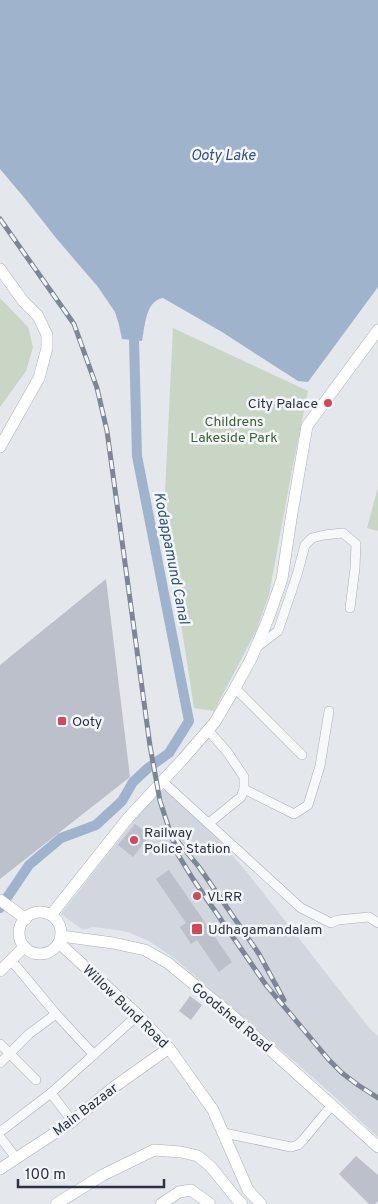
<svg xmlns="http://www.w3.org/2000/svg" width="378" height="1204" font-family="Overpass,sans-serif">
<rect width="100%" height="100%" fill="#e4e7ec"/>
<path fill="#d2d6de" d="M172,787L246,871L370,1029L378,1036V1137L315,1079L174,958L149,941L128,932L110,929L93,927L83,930L61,914L155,794Z"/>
<g fill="#c9d6c5">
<path d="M0,298L28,327L33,347L26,371L0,407Z"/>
<path d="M173,328L308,391L292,470L269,595L256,631L214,711L194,708L164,513Z"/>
<path d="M378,487V531L367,528Z"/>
</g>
<path fill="#9fb4cc" d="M0,0H378V287L308,382L298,381L222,332L163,298C145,301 145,327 142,341L122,339L119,325L115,312L98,287L56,238L27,201L0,169Z"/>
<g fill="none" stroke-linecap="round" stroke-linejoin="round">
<path stroke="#9fb4cc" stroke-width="10" d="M0,908L29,865L61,838L96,825L122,801L133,782L148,768L169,753L189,721L137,456L134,340V327"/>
</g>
<g fill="#bbc0ca">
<path d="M106,579L130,777L0,879V665Z"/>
<path d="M135,824L150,835L133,857L118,845Z"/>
<path d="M169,870L232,962L219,972L197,940L191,944L180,927L186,923L156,879Z"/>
<path d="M190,996L202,1005L191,1020L179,1011Z"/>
<path d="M356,1156L378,1175V1201L375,1204H369L339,1174Z"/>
</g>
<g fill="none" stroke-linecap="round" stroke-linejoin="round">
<g stroke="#a9aeb7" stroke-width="10">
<g id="street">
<path d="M257,647L278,631L297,575L305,545L312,538L324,535L343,533L356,544L355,568L350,608"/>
<path d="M235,688L302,755"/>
<path d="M208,730L228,753L244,777V789L241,797L209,823"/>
<path d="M162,781L301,908L331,923L338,920L369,917L378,923"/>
<path d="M244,789L294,814L308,805L320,766L329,711"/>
<path d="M11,960L56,1014L94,1055"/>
<path d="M0,1044L36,1080"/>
<path d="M0,1063L29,1034L56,1014"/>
<path d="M51,1093L72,1121"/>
<path d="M0,1132L51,1093L138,1015"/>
<path d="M224,1133L291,1147L298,1145L303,1140L332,1105"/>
<path d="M0,1137L16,1158"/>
</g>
</g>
<g stroke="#a9aeb7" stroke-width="12">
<g id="secondary">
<path d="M0,269L23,301L38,316L47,335V348L39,378L0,447"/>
<path d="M0,900L26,919"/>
<circle cx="40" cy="933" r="21"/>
<path d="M51,915L128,818L183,759L215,722L235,688L251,659L268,619L282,579L291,519L307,426L378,330"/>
<path d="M61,936L113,943L145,950L168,963L234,1017L378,1147"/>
<path d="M59,943L138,1015L169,1048L213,1110L248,1190L261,1204"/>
<path d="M0,971L24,947"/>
<path d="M0,1169L70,1123L114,1087L169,1048"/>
<path d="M56,1204L103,1175L154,1150L181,1152L198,1156L211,1167L236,1198L242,1204"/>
<path d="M161,1204L179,1192L191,1190L210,1204"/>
</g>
</g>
<use href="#street" stroke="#f7f8fa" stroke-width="9"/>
<use href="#secondary" stroke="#fff" stroke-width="11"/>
<g stroke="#7d8696" stroke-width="5">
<g id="rail">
<path d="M0,219L74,324L97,388L107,431L150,746L160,801L177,853L193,879L266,985L329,1060L342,1073L358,1085L378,1098"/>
<path d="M176,838L179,843L199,867L259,954L284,1000"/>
</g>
</g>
<use href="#rail" stroke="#f4f6f9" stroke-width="3" stroke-dasharray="9" stroke-linecap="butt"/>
</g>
<g fill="#d1495b" stroke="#f4f6f9" stroke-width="2">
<circle cx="328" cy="403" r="5"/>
<rect x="57" y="716" width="10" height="10" rx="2.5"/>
<circle cx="134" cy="840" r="5"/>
<circle cx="197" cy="896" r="5"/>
<rect x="191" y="923" width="12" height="12" rx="2.5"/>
</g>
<g text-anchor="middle" stroke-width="5" stroke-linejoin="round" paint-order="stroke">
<g font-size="14" fill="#2b3445" stroke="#f4f6f9" text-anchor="start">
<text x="318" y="408" text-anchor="end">City Palace</text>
<text x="72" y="726">Ooty</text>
<text x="144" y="837">Railway<tspan x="144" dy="16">Police Station</tspan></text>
<text x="207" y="901">VLRR</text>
<text x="208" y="934">Udhagamandalam</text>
</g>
<g font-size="14" fill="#3f6138" stroke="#f4f6f9">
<text x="234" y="426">Childrens<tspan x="234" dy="16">Lakeside Park</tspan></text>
</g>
<g font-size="14" fill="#2b3445" stroke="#f4f6f9">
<text transform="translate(126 1006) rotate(44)" y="5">Willow Bund Road</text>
<text transform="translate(232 1017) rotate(40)" y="5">Goodshed Road</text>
<text transform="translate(85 1109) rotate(-37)" y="5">Main Bazaar</text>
</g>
<g font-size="15" font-style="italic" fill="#34527a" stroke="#f4f6f9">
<text x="223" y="160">Ooty Lake</text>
<text transform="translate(172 558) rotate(79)" y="5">Kodappamund Canal</text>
</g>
</g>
<path d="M18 1179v8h146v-8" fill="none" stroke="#2b3445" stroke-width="2.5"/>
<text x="25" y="1179" font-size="15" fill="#2b3445" stroke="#f4f6f9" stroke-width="4" paint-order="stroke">100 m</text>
</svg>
